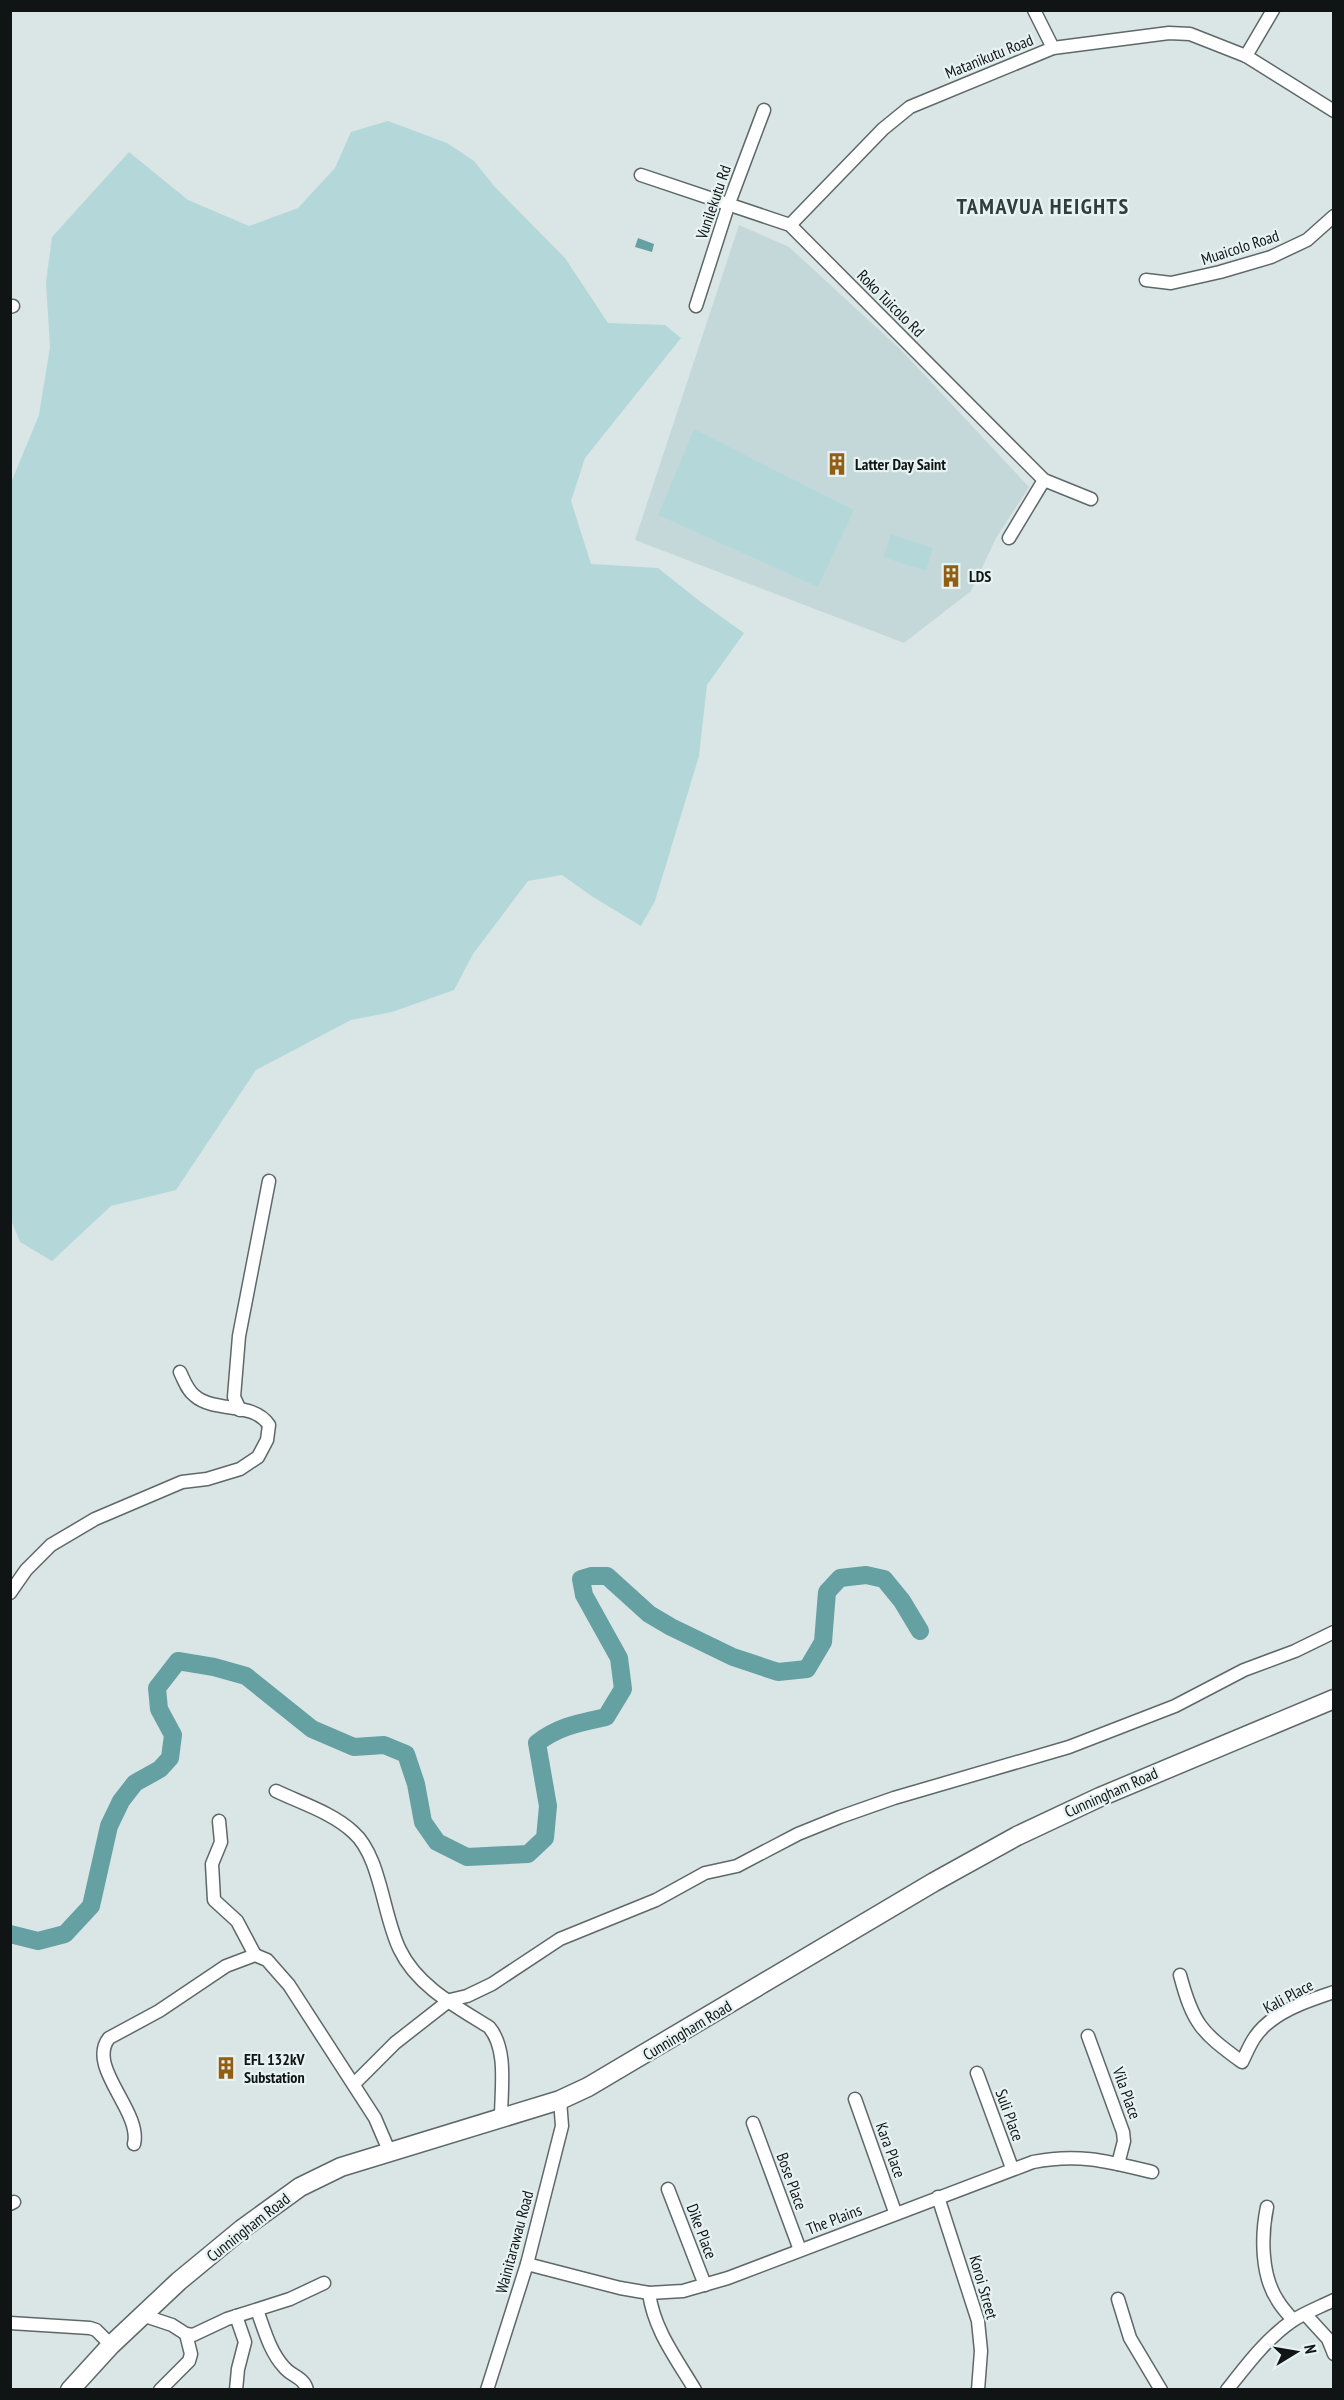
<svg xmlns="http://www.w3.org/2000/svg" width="1344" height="2400" font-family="'PT Sans Narrow',sans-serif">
<rect width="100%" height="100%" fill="#dae5e5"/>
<path fill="#c5d8d9" d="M739,225L789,247L901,350L1029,487L996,538L971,591L904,643L635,540Z"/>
<g fill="#b4d8da">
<path d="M388,121L447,143L474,161L494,186L565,258L608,323L665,325L681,338L585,458L571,501L591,564L658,568L702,603L744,633L707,685L699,756L655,901L641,926L593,897L562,875L528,881L473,954L454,990L392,1012L351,1020L256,1070L176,1190L111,1206L52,1261L20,1242L11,1220L10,485L39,415L50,347L46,282L52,237L129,152L188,200L249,226L298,208L335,168L351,132Z"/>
<path d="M694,429L854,510L818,587L658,515Z"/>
<path d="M891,534L933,548L926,571L883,557Z"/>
</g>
<path fill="#65a0a3" d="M638,238L654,244L652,252L635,247Z"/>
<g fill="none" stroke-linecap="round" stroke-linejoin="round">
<path stroke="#65a0a3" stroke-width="18" d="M10,1934L38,1941L65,1934L91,1906L109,1826L121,1801L135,1783L160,1769L170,1758L173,1735L159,1709L157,1688L178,1661L214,1667L246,1676L312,1729L354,1747L384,1745L406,1754L416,1784L423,1822L437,1842L467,1857L528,1854L545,1838L548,1806L537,1743C559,1726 579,1723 606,1717L623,1689L619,1658L584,1595L581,1579L591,1576H607L649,1614L671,1627L733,1657L778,1672L807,1669L823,1642L827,1592L840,1578L866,1575L884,1579L902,1601L920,1631"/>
<g stroke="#5f6868" stroke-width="15">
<g id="minor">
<path d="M1034,10L1053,48"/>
<path d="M1246,56L1273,10"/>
<path d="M641,175L790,225L1044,480L1091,499"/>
<path d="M790,225L883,129L910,107L1053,48L1169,33L1190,34L1246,56L1334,111"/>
<path d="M1146,280L1171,283L1220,272L1271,257L1307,240L1334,216"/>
<path d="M696,306L729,203L764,110"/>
<path d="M10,307L13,306"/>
<path d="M1009,538L1044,480"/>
<path d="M240,1410L234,1397L239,1336L269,1181"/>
<path d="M10,1593L26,1570L51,1545L95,1519L182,1482L207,1479L240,1469L258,1457L267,1440L269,1425C253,1401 215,1413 195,1396C187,1390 184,1380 180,1372"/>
<path d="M276,1791C301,1803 333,1813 353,1832C381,1856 383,1917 400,1950C417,1986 457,2007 489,2027C508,2049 501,2089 501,2118"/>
<path d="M219,1821L221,1842L212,1864L214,1900L237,1921L255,1955"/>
<path d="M1180,1975C1193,2024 1201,2032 1242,2062C1246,2054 1250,2044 1255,2037C1272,2012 1307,2001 1334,1992"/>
<path d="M1088,2036L1123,2132L1124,2141L1118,2164"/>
<path d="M977,2073L1012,2168"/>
<path d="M354,2084L395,2043L450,2000L467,1996L492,1984L560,1939L656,1900L705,1873L737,1866L798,1834L840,1817L894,1798L1069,1747L1175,1706L1244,1670L1295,1651L1334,1632"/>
<path d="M855,2099L895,2212"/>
<path d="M753,2123L800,2250"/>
<path d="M134,2144C142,2111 86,2067 109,2038L159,2011L226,1966L255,1955L267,1960L289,1985L375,2118L390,2153"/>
<path d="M668,2189L705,2285"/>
<path d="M938,2197L978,2321L981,2351L978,2390"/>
<path d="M10,2204L14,2202"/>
<path d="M1267,2207C1261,2236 1261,2276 1278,2301C1282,2308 1288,2314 1293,2320"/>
<path d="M527,2264L620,2288L649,2293L683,2291L728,2278L1033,2162C1078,2153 1107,2161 1152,2172"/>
<path d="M649,2293C654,2330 676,2358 695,2390"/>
<path d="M1118,2299L1130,2338L1161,2390"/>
<path d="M257,2310C264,2329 270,2352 284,2367C292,2377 304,2377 307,2390"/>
<path d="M142,2315L172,2325L186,2334L193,2335L227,2319L290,2299L324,2283"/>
<path d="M1306,2315L1328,2339L1334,2354"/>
<path d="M236,2316L245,2342L238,2369L236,2390"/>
<path d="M10,2323L90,2328L96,2330L111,2345"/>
<path d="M160,2390L189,2361L191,2354L186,2334"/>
<path d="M487,2390L527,2264L562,2126L560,2100"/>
<path d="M1227,2390C1246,2366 1266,2339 1292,2321C1304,2313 1320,2307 1334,2300"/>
</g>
</g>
<g stroke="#5f6868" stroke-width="21">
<path id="secondary" d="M70,2390L111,2345L179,2281L242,2229L300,2187L341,2167L560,2100L588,2087L934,1882L1017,1836L1100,1797L1334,1699"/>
</g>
<use href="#minor" stroke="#fff" stroke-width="12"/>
<use href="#secondary" stroke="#fff" stroke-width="18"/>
</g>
<defs>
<g id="building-bare" transform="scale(1.8)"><path d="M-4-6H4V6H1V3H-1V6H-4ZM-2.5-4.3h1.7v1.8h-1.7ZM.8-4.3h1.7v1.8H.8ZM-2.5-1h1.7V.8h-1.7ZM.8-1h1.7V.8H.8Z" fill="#925e11" stroke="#e7f2f2" stroke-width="2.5" paint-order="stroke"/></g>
</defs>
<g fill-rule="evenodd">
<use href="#building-bare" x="837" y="464"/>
<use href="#building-bare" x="951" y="576"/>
<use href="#building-bare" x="226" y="2068"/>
</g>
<g text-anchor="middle" stroke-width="4.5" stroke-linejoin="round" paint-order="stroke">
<g font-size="16" fill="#111414" stroke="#e7f2f2">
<text transform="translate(989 56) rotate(-22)" y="6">Matanikutu Road</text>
<text transform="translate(713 202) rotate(-71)" y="6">Vunilekutu Rd</text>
<text transform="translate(1240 247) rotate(-18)" y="6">Muaicolo Road</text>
<text transform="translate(891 303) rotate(45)" y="6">Roko Tuicolo Rd</text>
<text transform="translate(1111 1792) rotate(-24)" y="6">Cunningham Road</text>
<text transform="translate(1288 1996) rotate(-28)" y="6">Kali Place</text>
<text transform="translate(687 2030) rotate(-31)" y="6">Cunningham Road</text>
<text transform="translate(1127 2093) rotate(70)" y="6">Vila Place</text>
<text transform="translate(1010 2115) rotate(70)" y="6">Suli Place</text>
<text transform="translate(891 2150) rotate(70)" y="6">Kara Place</text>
<text transform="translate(792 2181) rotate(70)" y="6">Bose Place</text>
<text transform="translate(834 2219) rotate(-21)" y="6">The Plains</text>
<text transform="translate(248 2227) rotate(-38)" y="6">Cunningham Road</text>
<text transform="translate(702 2231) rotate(69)" y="6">Dike Place</text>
<text transform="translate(514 2242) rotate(-75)" y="6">Wainitarawau Road</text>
<text transform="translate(984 2287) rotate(74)" y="6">Koroi Street</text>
</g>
<g font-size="16" font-weight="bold" fill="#111414" stroke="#e7f2f2" text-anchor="start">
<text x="855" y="470">Latter Day Saint</text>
<text x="969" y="582">LDS</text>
<text x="244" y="2065">EFL 132kV<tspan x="244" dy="18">Substation</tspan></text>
</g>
<g font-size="22" font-weight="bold" letter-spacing="1.5" fill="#333c3c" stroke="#e7f2f2">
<text x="1043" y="214">TAMAVUA HEIGHTS</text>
</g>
</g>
<rect width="1344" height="2400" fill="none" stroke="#111414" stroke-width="24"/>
<g transform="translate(1296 2352) rotate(79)" stroke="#e7f2f2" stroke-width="4.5" paint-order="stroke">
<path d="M0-4.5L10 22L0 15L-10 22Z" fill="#111414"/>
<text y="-9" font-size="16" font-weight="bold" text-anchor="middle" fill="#111414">N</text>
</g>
</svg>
